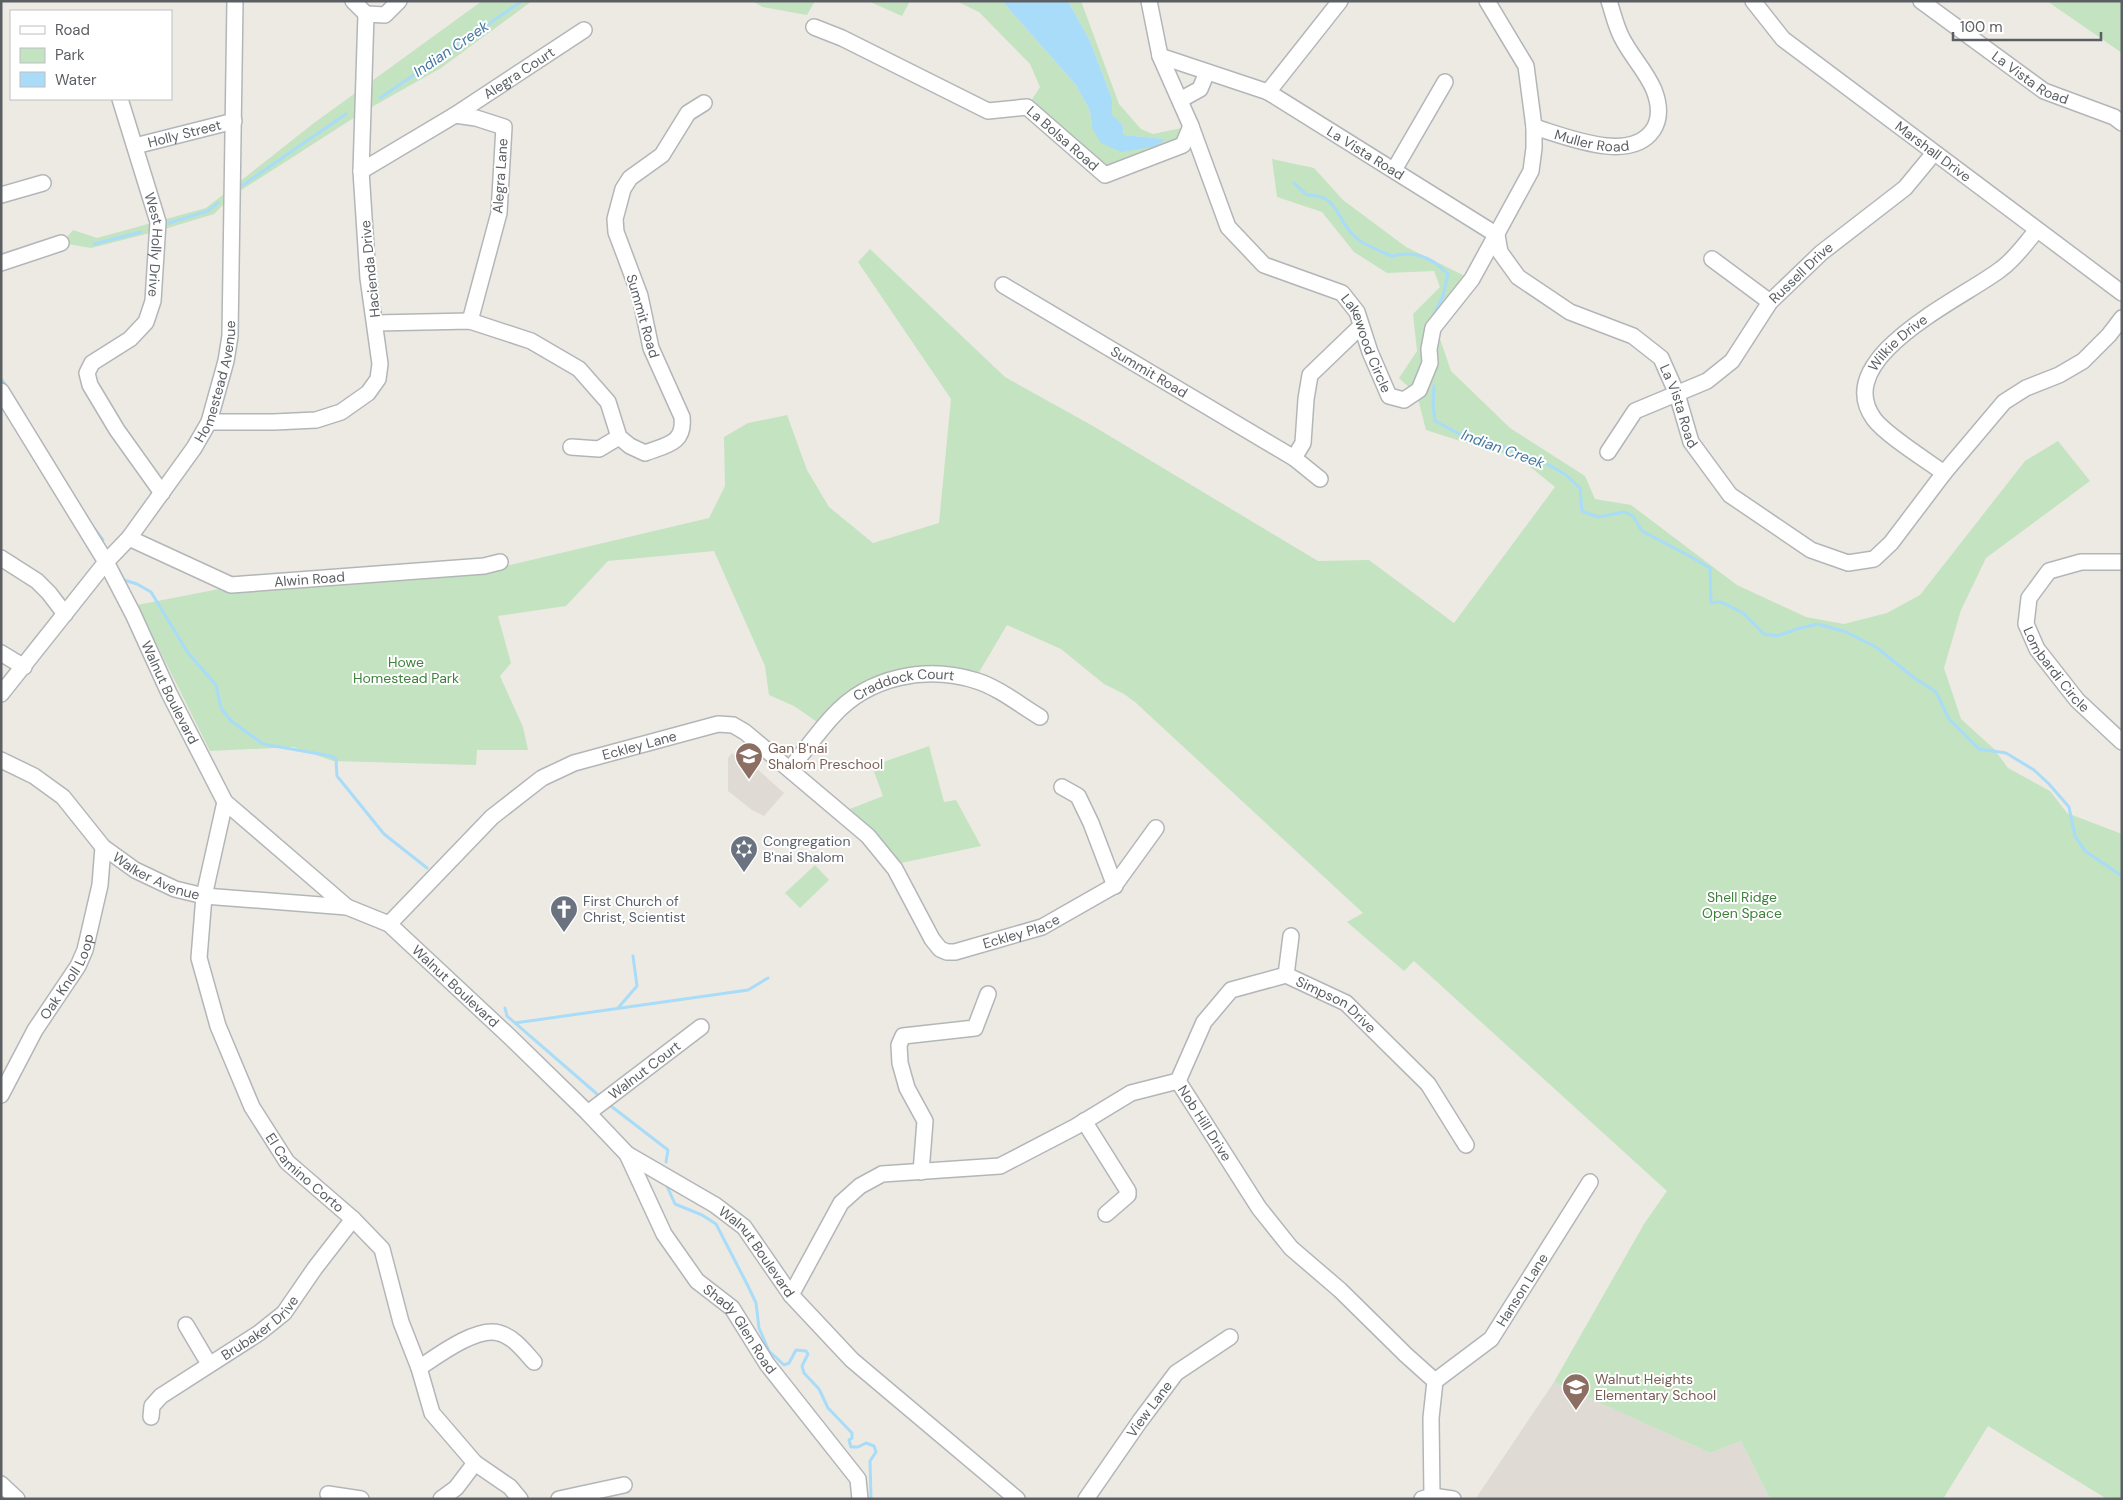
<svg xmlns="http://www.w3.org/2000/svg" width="2123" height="1500" font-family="'DM Sans',sans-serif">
<rect width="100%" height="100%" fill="#edeae3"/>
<g fill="#dfdbd4">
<path d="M732,753L753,769L755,767L784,793L764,816L752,810L728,791V758Z"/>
<path d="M1554,1382L1710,1453L1741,1441L1770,1499L1476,1498Z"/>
</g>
<g fill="#c4e3c1">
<path d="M482,1H532L441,68L363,112L232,196L214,214L158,231L91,248L62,243L73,230L97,238L206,208L314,123Z"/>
<path d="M752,1H815L807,15L763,7Z"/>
<path d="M868,1H910L902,16Z"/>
<path d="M956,1H1002L1076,85L1090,111L1092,128L1157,146L1164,139L1124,135L1122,124L1112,116V99L1090,41L1068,1H1081L1119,104L1141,129L1153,134L1191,126L1183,145L1105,175L1027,107L1040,87L1030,64L979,12Z"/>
<path d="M2047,1H2122V53Z"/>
<path d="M1272,159L1314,168L1343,200L1406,247L1469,278L1437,330L1451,371L1510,428L1585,476L1595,499L1631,505L1737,585L1806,617L1844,624L1887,613L1920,595L2025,461L2058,441L2090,481L1986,558L1961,610L1944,668L1961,719L1994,749L2008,768L2050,791L2067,813L2122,834V1499H2107L1988,1426L1943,1499H1770L1741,1441L1710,1453L1554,1382L1644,1224L1667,1191L1414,961L1404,971L1347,922L1363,913L1135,702L1124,694L1104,684L1061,649L1007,625L978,674L946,667H913L874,678L843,696L817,722L794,706L769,695L765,666L714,551L608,561L566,606L498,616L511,663L500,676L523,727L528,750H477L476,765L333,761L294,747L210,751L137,605L219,589L485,571L709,518L725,486L724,437L748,423L787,415L807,470L829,507L873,543L939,523L951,399L858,262L870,249L1005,377L1093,426L1318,561L1369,560L1454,623L1555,487L1517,456L1485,449L1426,430L1417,395L1399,378L1417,351L1413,314L1440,287L1434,271L1387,273L1354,252L1322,212L1277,197Z"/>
<path d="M929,746L944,802L956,800L981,846L901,863L881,839L850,809L883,796L872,766Z"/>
<path d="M815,865L829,880L800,908L785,893Z"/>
</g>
<path fill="#a8dcf8" d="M1002,1H1068L1090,41L1112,99V115L1122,124L1124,135L1165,139L1157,146L1121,152L1101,143L1092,128L1090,111L1076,85Z"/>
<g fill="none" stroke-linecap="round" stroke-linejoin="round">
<g stroke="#a8dcf8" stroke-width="3">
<path d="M380,98L522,1"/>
<path d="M1294,183L1307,195C1339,195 1335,217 1354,236C1363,245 1381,251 1392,256C1414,250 1433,258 1448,274L1443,296L1431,320"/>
<path d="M243,185L346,114"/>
<path d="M169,223L208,211L218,203"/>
<path d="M94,244L141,232"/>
<path d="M1,379L5,384"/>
<path d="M1434,386L1433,405L1435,421L1465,437L1508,448L1542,461L1566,475L1580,488L1582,511L1598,517L1624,512L1633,516L1642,531L1693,558L1710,568L1711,603L1721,602L1743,613L1764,634L1777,636L1800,628L1818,624L1846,632L1876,647L1913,677L1936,692L1949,719L1979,749L2006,753L2034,770L2049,784L2069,807L2075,836L2085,851L2122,876"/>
<path d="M93,527L103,540"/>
<path d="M118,569L124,580L137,584L151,592L188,653L216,685L221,708L231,721L263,744L331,756L336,759L337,776L384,834L427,868"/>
<path d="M505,1008L507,1016L597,1094"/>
<path d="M618,1008L637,986L633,956"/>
<path d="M515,1023L748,990L768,978"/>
<path d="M607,1103L668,1150L666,1162"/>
<path d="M666,1184L675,1204L702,1215L716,1224L748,1286L756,1303L759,1328L769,1351L784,1365L789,1363L796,1350L806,1351L808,1354L802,1366L804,1373L819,1389L828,1408L852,1433V1438L849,1440L851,1447H858L866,1443L874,1446L876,1452L870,1461L871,1499"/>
</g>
<g stroke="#b3b6b9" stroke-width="18">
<g id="minor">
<path d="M353,1L366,14"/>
<path id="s1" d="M1149,1L1160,56L1191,126L1228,227L1264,265L1342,293L1357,312L1370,352L1389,396L1404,400L1419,390L1430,363L1429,349L1433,328L1472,279L1531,171L1534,148V127L1526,66L1487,1"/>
<path id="s2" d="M1753,1L1783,39L2122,293"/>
<path id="s3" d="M1921,1L2044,91L2114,117L2122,123"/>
<path id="s4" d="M814,27L842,38L988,111L1027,107L1105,175L1183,145L1191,126"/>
<path id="s5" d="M1160,56L1268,92L1497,235L1500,252L1518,277L1570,312L1633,336L1661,358L1677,394L1691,442L1730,495L1811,550L1848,563L1874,559L1891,543L1944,473L2004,402L2026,388L2059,375L2083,361L2109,335L2122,318"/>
<path d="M1268,92L1340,1"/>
<path id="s6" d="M120,99L158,222L153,301L146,322L130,339L92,363L87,373L90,385L117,430L162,493"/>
<path d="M1180,100L1200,89L1207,72"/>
<path d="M455,115L476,118L504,127L499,213L470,321"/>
<path id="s7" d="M1534,127C1565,136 1630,164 1653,130C1661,118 1659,103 1654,90C1646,71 1631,56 1622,38C1616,27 1613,13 1609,1"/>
<path id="s8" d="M135,146L234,121"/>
<path d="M1394,170L1445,82"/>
<path id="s9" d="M361,171L455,115L584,30"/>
<path d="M1,195L43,183"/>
<path d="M1712,259L1770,302"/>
<path d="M1,263L61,243"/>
<path id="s10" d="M1003,285L1294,458L1320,479"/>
<path d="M376,323L470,321L531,341L579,369L608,402L619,437L630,446L645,453C666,445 685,444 682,417L651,348L640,296L616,232L615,219L623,189L630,178L662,155L688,113L704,103"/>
<path id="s11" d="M1,391L106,562L133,614L169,693L225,802L347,907L389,924L510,1037L588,1113L627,1154L715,1205L744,1227L791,1295L852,1360L1017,1499"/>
<path d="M209,422H274L316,420L341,412L368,393L378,379L380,364L368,278L361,171L366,14L385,15L399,1"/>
<path d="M571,447L599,449L619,437"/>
<path id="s12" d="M1608,452L1635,411L1707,381L1732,361L1770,302L1821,253L1905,188L1934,153"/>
<path d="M1294,458L1303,443L1306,399L1310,375L1361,326"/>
<path id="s13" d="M1944,473C1926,460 1886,435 1874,419C1829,357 1964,298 2001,269C2015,259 2025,244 2037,230"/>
<path id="s14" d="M129,538L231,585L484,566L500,562"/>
<path d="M1,558L37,581L49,593L65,614"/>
<path id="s15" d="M2122,562H2081L2049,571L2029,598L2026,624L2037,649L2077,700L2122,742"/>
<path d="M1,653L24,667"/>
<path id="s16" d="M1,694L106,562L129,538L194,448L209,422L226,361L230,336L235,1"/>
<path id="s17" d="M1,760L34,776L63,797L103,847L135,870L175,889L204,896L347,907"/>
<path id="s18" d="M790,769C804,752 818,732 833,716C869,676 927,665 977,681C999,688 1020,705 1040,717"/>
<path d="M1062,787L1078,796L1091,823L1115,886"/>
<path id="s19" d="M225,802L204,896L199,958L218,1026L252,1107L287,1162L353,1219L382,1249L401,1322L419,1368L432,1413L475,1463L510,1487L520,1499"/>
<path id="s20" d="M389,924L492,817L542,778L574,763L718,724L733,725L745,732L868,836L895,869L932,939L940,949L947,952H955L1042,927L1114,886L1156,828"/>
<path d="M1286,975L1291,936"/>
<path id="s21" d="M1178,1081L1204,1022L1231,990L1286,975L1346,1003L1428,1084L1466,1145"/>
<path id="s22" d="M1,1095L35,1030L78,966L85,950L100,885L103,847"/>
<path id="s23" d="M588,1113L701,1027"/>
<path d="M1084,1121L1128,1191V1195L1106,1214"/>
<path id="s24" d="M627,1154L664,1234L697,1281L732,1308L767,1364L858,1479L860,1499"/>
<path d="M921,1172L925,1121L907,1088L900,1063L899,1045L903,1036L975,1028L988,994"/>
<path id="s25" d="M791,1295L841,1203L860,1186L882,1174L1000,1166L1075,1127L1131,1093L1178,1081L1259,1208L1291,1248L1340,1290L1406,1355L1435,1381L1431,1418L1432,1496"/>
<path d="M186,1325L209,1364"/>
<path d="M419,1368C437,1356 477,1326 499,1333C514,1337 524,1351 534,1362"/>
<path id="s26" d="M1435,1381L1491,1339L1590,1182"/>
<path id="s27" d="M151,1417L152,1406L161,1396L259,1333L284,1313L315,1268L353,1219"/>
<path d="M1,1484L17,1499"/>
<path d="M328,1494L361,1499"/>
<path d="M441,1499L456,1488L475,1463"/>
<path d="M559,1499L624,1485"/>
<path id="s28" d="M1086,1499L1140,1421L1176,1373L1230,1337"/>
<path d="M1422,1499L1432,1496L1453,1499"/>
</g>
</g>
<use href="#minor" stroke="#fff" stroke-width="15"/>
</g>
<defs>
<g id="school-pin" transform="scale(1.4375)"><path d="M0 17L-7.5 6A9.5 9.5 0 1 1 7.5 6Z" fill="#8d6e63" stroke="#fff"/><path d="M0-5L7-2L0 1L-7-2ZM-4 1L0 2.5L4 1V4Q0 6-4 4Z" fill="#fff"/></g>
<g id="synagogue-pin" transform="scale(1.4375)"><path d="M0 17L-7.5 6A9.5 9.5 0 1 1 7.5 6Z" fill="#6b7280" stroke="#fff"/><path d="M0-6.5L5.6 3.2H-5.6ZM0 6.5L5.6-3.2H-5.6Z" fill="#fff"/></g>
<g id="church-pin" transform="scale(1.4375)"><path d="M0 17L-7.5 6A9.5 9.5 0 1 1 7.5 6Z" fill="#6b7280" stroke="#fff"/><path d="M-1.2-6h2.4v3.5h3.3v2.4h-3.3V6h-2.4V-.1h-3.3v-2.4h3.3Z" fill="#fff"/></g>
</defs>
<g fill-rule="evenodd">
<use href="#school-pin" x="749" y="756"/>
<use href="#synagogue-pin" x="744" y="849"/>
<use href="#church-pin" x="564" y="909"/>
<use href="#school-pin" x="1576" y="1387"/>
</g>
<g text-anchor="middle" stroke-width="4" stroke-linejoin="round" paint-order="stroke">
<g font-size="14" fill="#5b5f63" stroke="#fff">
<text dy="5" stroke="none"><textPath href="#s9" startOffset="186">Alegra Court</textPath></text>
<text dy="5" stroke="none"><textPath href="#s3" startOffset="134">La Vista Road</textPath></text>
<text dy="5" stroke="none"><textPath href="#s8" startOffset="51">Holly Street</textPath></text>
<text dy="5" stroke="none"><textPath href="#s7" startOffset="60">Muller Road</textPath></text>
<text dy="5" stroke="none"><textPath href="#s4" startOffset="280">La Bolsa Road</textPath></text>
<text dy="5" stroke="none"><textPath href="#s5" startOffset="229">La Vista Road</textPath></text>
<text dy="5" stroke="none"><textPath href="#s2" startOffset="236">Marshall Drive</textPath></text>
<text transform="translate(500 176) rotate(-86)" y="5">Alegra Lane</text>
<text dy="5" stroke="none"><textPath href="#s6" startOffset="151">West Holly Drive</textPath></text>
<text transform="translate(370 269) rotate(-96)" y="5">Hacienda Drive</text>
<text dy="5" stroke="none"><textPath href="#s12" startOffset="272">Russell Drive</textPath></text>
<text transform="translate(643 316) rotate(74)" y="5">Summit Road</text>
<text dy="5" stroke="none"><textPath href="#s1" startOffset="432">Lakewood Circle</textPath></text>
<text dy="5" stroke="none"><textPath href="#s13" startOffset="179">Wilkie Drive</textPath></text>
<text dy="5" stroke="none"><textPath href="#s10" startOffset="170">Summit Road</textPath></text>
<text dy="5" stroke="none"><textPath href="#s16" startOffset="384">Homestead Avenue</textPath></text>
<text dy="5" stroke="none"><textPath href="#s5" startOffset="649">La Vista Road</textPath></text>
<text dy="5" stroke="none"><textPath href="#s14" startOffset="191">Alwin Road</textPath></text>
<text dy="5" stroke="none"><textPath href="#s15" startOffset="189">Lombardi Circle</textPath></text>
<text dy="5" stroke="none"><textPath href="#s18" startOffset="149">Craddock Court</textPath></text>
<text dy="5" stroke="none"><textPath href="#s11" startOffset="346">Walnut Boulevard</textPath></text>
<text dy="5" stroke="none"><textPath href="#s20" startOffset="315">Eckley Lane</textPath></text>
<text dy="5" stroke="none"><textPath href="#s17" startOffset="198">Walker Avenue</textPath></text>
<text dy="5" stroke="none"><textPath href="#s20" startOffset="806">Eckley Place</textPath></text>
<text dy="5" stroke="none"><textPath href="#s22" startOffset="136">Oak Knoll Loop</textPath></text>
<text dy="5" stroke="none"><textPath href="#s11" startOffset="766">Walnut Boulevard</textPath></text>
<text dy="5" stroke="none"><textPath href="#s21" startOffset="222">Simpson Drive</textPath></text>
<text dy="5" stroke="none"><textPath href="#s23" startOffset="71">Walnut Court</textPath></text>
<text dy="5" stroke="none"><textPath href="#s25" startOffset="522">Nob Hill Drive</textPath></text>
<text dy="5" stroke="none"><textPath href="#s19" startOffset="402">El Camino Corto</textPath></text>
<text dy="5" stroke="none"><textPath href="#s11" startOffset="1171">Walnut Boulevard</textPath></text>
<text dy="5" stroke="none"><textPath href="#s26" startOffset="128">Hanson Lane</textPath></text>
<text dy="5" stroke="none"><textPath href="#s27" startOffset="145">Brubaker Drive</textPath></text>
<text dy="5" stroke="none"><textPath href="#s24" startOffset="211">Shady Glen Road</textPath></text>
<text dy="5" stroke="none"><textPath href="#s28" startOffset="110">View Lane</textPath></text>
</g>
<g font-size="14" fill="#3e813b" stroke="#fff">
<text x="406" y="667">Howe<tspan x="406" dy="16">Homestead Park</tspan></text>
<text x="1742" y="902">Shell Ridge<tspan x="1742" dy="16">Open Space</tspan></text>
</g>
<g font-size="14" fill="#785e54" stroke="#fff" text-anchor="start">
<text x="768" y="753">Gan B'nai<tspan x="768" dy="16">Shalom Preschool</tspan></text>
<text x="1595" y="1384">Walnut Heights<tspan x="1595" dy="16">Elementary School</tspan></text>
</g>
<g font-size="14" fill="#5b616d" stroke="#fff" text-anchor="start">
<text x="763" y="846">Congregation<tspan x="763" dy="16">B'nai Shalom</tspan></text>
<text x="583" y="906">First Church of<tspan x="583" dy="16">Christ, Scientist</tspan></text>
</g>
<g font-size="15" font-style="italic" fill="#4378a1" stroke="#fff">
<text transform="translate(451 49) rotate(-34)" y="5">Indian Creek</text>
<text transform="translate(1503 449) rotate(20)" y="5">Indian Creek</text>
</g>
</g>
<rect width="2123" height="1500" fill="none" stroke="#5b5f63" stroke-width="5"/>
<rect x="10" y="10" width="162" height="90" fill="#ffffff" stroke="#bdbfc1"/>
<rect x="20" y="26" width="25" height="8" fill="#ffffff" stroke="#bdbfc1"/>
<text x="55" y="35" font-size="15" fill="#5b5f63">Road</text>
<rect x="20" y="48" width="25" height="15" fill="#c4e3c1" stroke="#bdbfc1"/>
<text x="55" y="60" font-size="15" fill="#5b5f63">Park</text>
<rect x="20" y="72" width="25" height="15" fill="#a8dcf8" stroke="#bdbfc1"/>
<text x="55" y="85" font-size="15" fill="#5b5f63">Water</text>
<path d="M1953 32v8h148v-8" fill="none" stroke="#5b5f63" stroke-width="2.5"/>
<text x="1960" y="32" font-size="15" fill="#5b5f63" stroke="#ffffff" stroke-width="4" paint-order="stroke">100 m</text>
</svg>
